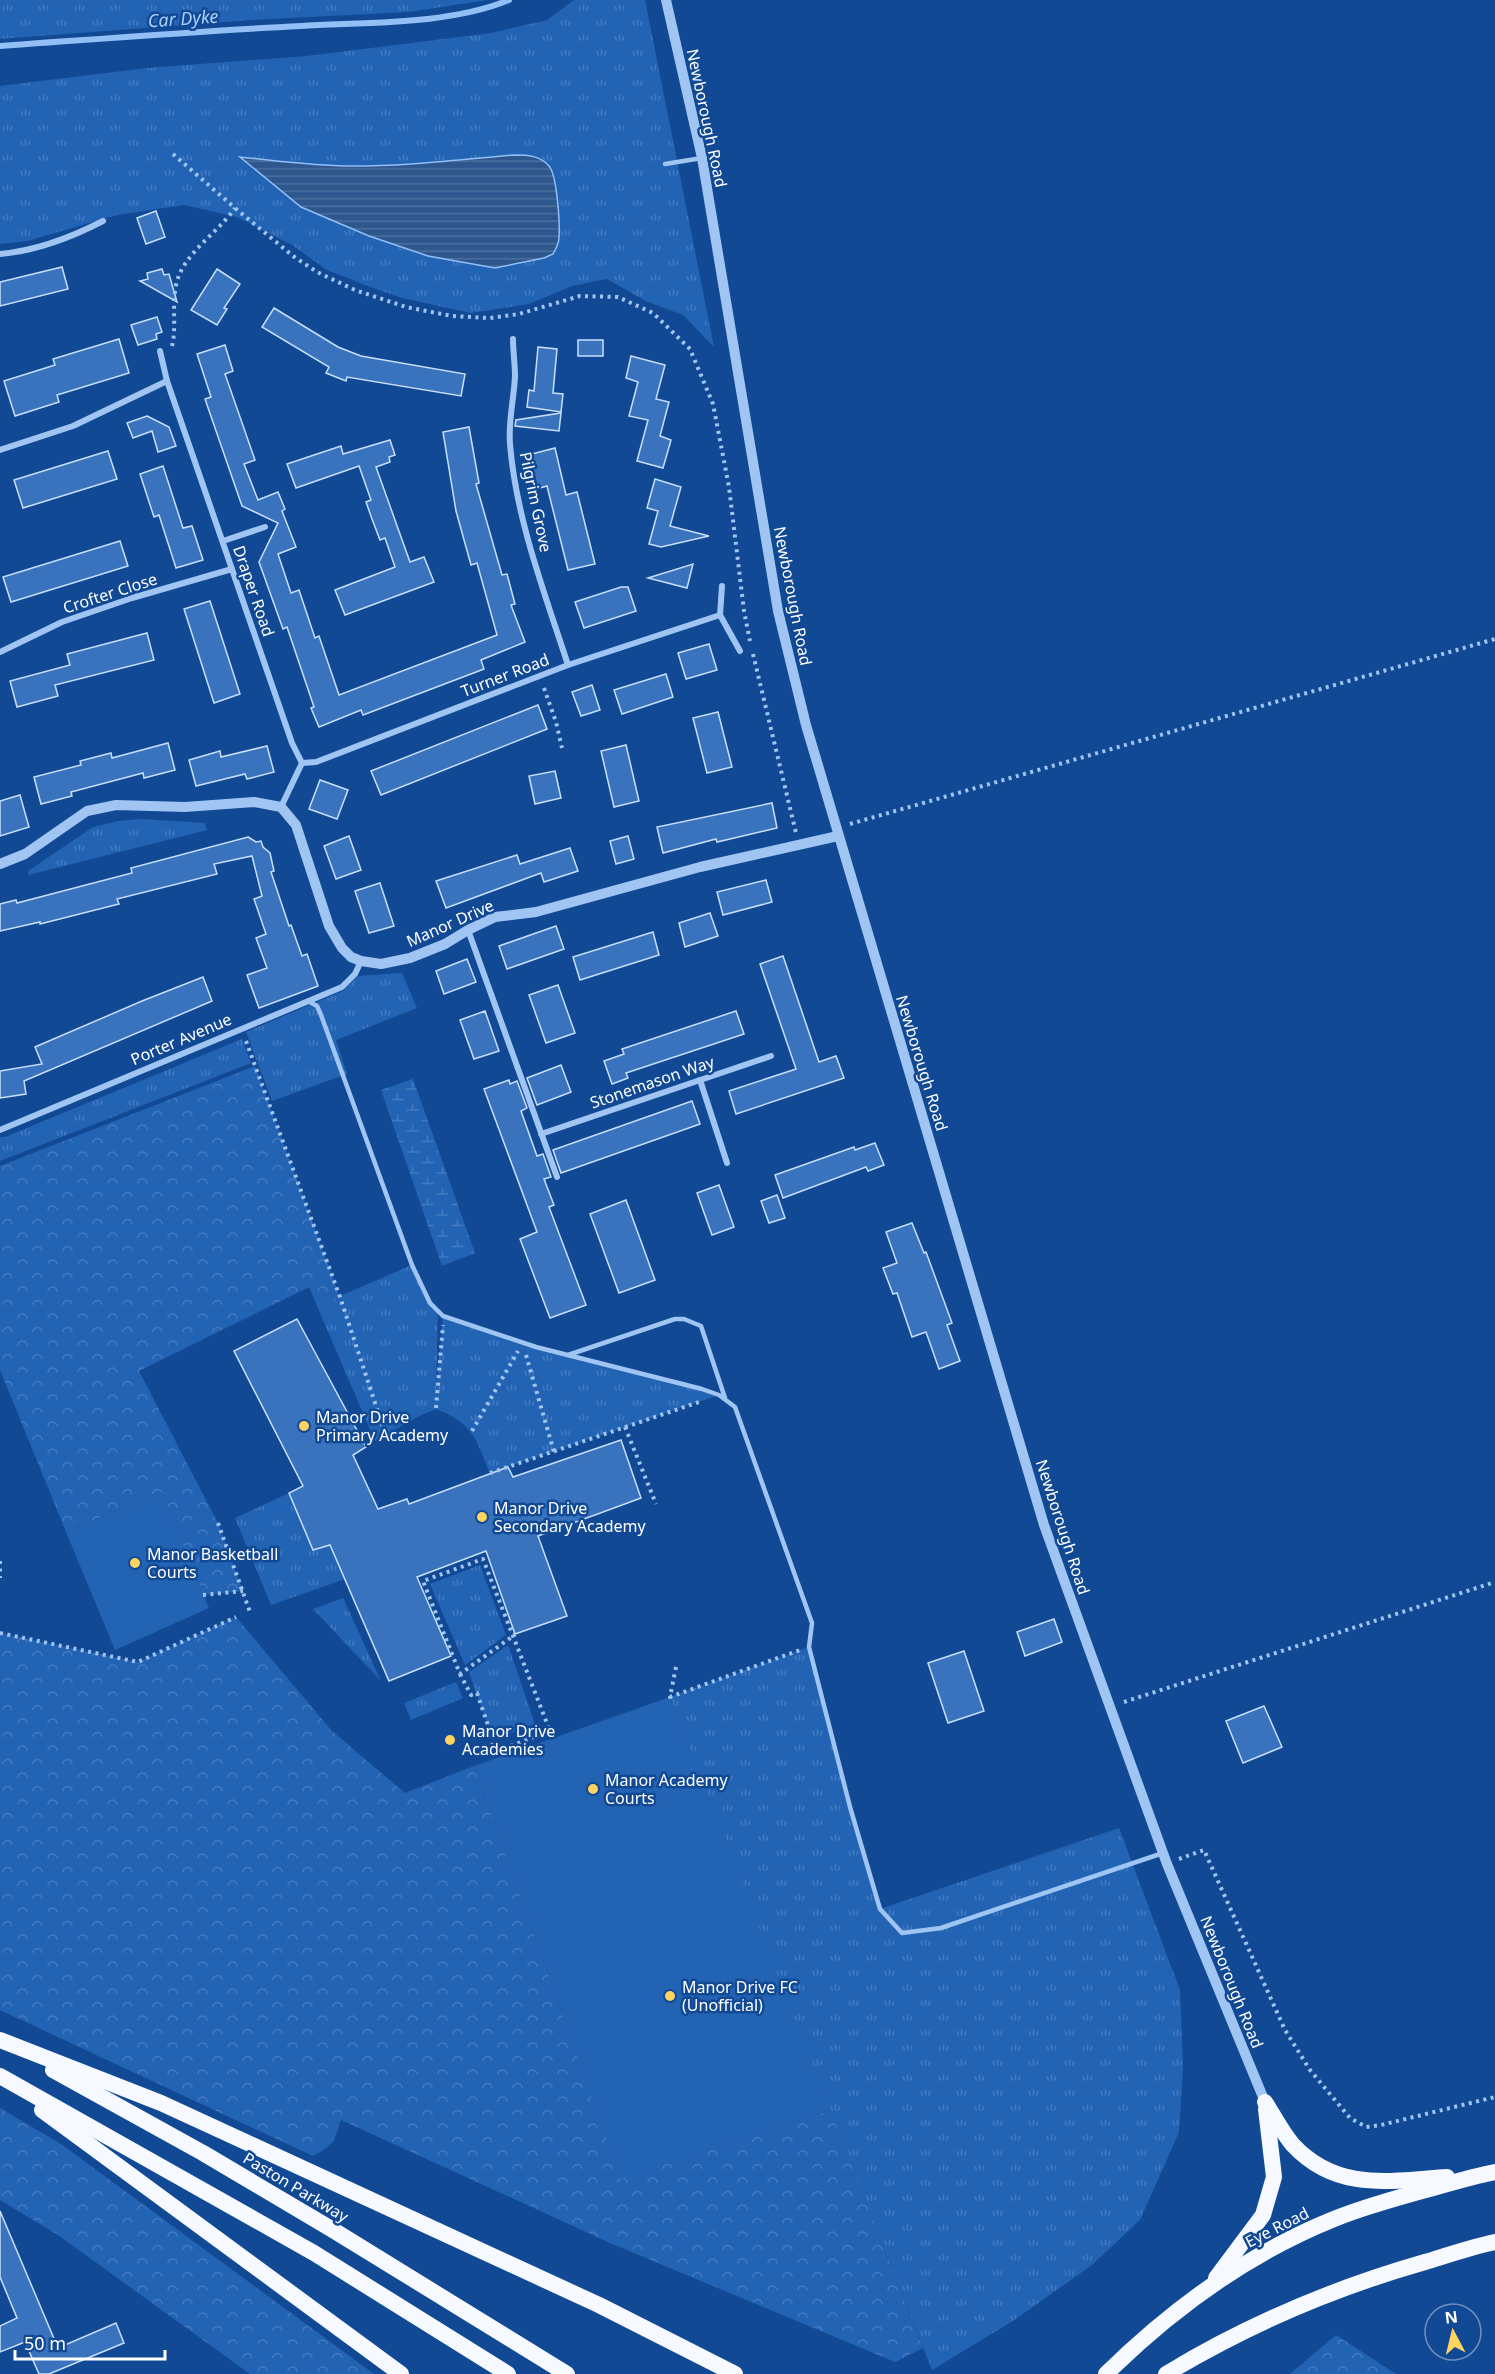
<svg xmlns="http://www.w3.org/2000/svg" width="1495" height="2374" font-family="'Noto Sans',sans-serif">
<defs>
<pattern id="grass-tufts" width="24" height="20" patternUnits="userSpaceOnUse" patternTransform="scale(1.5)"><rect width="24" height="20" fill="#2363b4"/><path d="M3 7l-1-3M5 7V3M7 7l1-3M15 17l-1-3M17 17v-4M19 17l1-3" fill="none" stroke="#447abf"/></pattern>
<pattern id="forest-crowns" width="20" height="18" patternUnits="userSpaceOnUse" patternTransform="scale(1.5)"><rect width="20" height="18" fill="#2363b4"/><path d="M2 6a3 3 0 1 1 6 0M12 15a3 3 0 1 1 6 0" fill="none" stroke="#447abf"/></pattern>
<pattern id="wetland-marsh" width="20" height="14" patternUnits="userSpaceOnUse" patternTransform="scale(1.5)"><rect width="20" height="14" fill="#2363b4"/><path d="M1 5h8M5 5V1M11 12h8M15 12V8" fill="none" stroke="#447abf"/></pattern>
<pattern id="water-rules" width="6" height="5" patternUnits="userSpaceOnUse" patternTransform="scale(1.5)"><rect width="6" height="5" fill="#2e578e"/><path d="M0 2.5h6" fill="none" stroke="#4d709f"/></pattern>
</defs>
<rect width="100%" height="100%" fill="#114994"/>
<g fill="url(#grass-tufts)">
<path d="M0,0H487L409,12L251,20L0,39Z"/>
<path d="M574,0H645L714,347L683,315L646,301L607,279L572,286L529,304L471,313L402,298L365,285L327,270L292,245L237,217L184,205L117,215L27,241L0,244V86L147,68L307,56L491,33L547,20Z"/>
<path d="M140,819L205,823L207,830L28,875V871L93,827L118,821Z"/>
<path d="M402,973L417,1008L336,1040L347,1074L272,1101L246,1032L343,991L358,976Z"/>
<path d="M242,1039L251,1063L0,1161V1137H5Z"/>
<path d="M412,1265L430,1302L438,1312L436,1394L443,1316L523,1343L719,1395L490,1473C475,1438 474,1424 436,1409L417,1417L375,1441L317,1306Z"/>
<path d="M289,1493L313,1550L330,1545L345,1579L271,1605L235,1518Z"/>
<path d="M480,1565L506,1635L465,1665L430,1584Z"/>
<path d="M343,1598L381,1681L313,1609Z"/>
<path d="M508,1645L535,1724L493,1740L469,1672Z"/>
<path d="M809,1647L880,1909L1119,1828L1180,1990L1183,2068L1179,2132L1140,2220L1092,2265L1013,2321L932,2370L765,1948L670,1697Z"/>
<path d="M456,1682L463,1698L411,1720L404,1703Z"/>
</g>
<g fill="url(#forest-crowns)">
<path d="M255,1066L340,1297L317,1306L309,1287L139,1371L218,1523L243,1591L203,1595L161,1492L66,1532L0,1370V1166Z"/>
<path d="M236,1617L332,1731L405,1793L474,1766L621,2178L830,2110L923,2348L895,2362L610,2243L341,2120C333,2144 335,2143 313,2156L0,2010V1633L138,1662Z"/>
<path d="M0,2108L61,2144L374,2374H250L58,2235L0,2200Z"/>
<path d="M1336,2335L1396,2374H1290Z"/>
</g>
<path fill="url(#wetland-marsh)" d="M413,1079L475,1253L442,1266L381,1090Z"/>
<g fill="#2363b4">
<path d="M161,1492L209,1608L115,1650L66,1532Z"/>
<path d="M670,1697L830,2110L621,2179L474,1766Z"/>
</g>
<path fill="url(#water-rules)" stroke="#91bff6" stroke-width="1.5" d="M514,155C526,155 540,155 549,166C557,175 560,223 559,237C559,243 556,249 553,254L544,258L495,268L428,256L369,236L301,207L240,157C274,161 308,165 342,166C399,167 457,160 514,155Z"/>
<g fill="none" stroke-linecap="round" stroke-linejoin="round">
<path stroke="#91bff6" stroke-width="6" d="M0,46C100,39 201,31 301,26C366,22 449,25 509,0"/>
</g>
<g fill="#3a73bd" stroke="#c7dffd" stroke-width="1.5">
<path d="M156,211L165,237L146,244L137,218Z"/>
<path d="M62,267L68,289L0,306V282Z"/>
<path d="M162,269L164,275L169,274L177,302L140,281L148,279L147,273Z"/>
<path d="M217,269L240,284L224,308L227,309L217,325L191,310Z"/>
<path d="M274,308L338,347L361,356L465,374L461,396L347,377L346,381L326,373L329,367L262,327Z"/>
<path d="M157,317L162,332L156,334L157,339L138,345L131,325Z"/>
<path d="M119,339L129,373L57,395L59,402L15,416L4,381L55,365L53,359Z"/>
<rect x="578" y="340" width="25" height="16"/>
<path d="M225,345L233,371L225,374L255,460L244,464L258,500L278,492L285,509L282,511L296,547L278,554L291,593L299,590L315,638L319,636L339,695L497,635L477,563L471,565L456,511L443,432L469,427L479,483L476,484L502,575L507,574L515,604L511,605L525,642L481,660L484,669L363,715L361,710L319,727L311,708L314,707L287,627L283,629L259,562L278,523L242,506L205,399L211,397L197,354Z"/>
<path d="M538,347L557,349L553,393L563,394L561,412L527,407L529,390L534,391Z"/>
<path d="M631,356L665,365L656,399L669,402L660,436L671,440L663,468L637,461L648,420L629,416L638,382L626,378Z"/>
<path d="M561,413L559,431L515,426L516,420Z"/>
<path d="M147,416L169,427L176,446L158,452L152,431L133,438L127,423Z"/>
<path d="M390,440L395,455L389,457L390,462L376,467L410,562L424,557L434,582L345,615L335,590L395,567L385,538L380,540L372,519L366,502L371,500L359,466L296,488L287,464L341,446L343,454Z"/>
<path d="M555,448L566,495L577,492L595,564L568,570L547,486L536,489L528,455Z"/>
<path d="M108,451L117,479L23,508L14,480Z"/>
<path d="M163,466L183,528L192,526L203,560L176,568L159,515L154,517L140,474Z"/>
<path d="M655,479L681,487L670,526L709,536L661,547L649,544L658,511L647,508Z"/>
<path d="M120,541L128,566L11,602L3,577Z"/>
<path d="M693,564L687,588L648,578Z"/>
<path d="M621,587H628L636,611L584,628L575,602Z"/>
<path d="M210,601L240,694L214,703L184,609Z"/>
<path d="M147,633L154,660L55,685L58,696L17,707L10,681L70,665L67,654Z"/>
<path d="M709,644L717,670L686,679L678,653Z"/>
<path d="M666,674L673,697L622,714L614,690Z"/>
<path d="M592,685L600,710L581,716L572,692Z"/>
<path d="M538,705L547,729L381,795L371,771Z"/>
<path d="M718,712L732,767L707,773L693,718Z"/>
<path d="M168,743L175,770L144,778L143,773L71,792L72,796L41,804L34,777L81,765L80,761L111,753L112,758Z"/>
<path d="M626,745L639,801L614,807L601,751Z"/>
<path d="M267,746L274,772L247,779L245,774L196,786L189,760L220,751L221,757Z"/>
<path d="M555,771L561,798L535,804L529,776Z"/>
<path d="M320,780L348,790L337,819L309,809Z"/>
<path d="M20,795L29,827L0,836V801Z"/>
<path d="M772,803L777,828L717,842L716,839L663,853L657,827Z"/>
<path d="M349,836L361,870L336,879L324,846Z"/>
<path d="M628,836L634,859L616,864L610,841Z"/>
<path d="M248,837L256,842L261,841L263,847L270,853L274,871L271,872L289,926L291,925L302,956L307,954L318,986L259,1008L247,975L267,968L256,938L266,934L254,899L262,896L252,856L214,864L217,874L117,899L119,904L40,924V922L0,931V904L16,900L17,903L82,886L132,873L131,868Z"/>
<path d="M570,848L578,871L544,882L541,873L446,908L436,881L517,855L520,864Z"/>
<path d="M766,880L772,902L723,915L717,892Z"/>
<path d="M380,883L394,926L369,933L355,891Z"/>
<path d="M710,913L718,936L685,947L679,923Z"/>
<path d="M556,926L564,949L507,969L499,946Z"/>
<path d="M653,932L659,955L580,980L573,957Z"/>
<path d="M783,956L819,1062L836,1056L844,1078L736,1114L729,1091L796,1069L760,964Z"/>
<path d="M467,959L476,982L444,994L436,971Z"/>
<path d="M203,977L212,1001L24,1081L26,1094L0,1098V1071L42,1064L35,1047L142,1001Z"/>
<path d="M558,985L575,1033L546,1043L529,995Z"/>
<path d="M485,1011L499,1051L474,1059L460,1020Z"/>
<path d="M736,1011L744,1034L626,1073L628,1078L612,1084L604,1061L624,1054L622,1049Z"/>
<path d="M561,1065L571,1092L537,1105L527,1078Z"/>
<path d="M509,1080L510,1084L517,1081L527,1108L521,1111L537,1156L543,1154L551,1177L544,1179L554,1205L549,1207L586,1305L550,1318L520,1239L537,1232L484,1089Z"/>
<path d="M692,1101L700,1124L561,1173L553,1150Z"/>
<path d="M875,1143L884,1165L868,1171L866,1167L783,1198L775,1175L854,1147L855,1150Z"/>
<path d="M719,1185L734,1227L712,1235L697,1193Z"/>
<path d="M777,1195L785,1218L769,1223L761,1201Z"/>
<path d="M626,1200L655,1280L619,1293L590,1214Z"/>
<path d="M912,1223L924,1253L926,1252L952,1323L947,1325L960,1361L939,1369L926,1332L912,1337L897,1293L893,1294L883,1268L897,1263L886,1232Z"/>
<path d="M297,1319L366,1447L353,1455L378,1509L407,1499L409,1504L508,1467L513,1477L621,1440L641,1498L538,1536L567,1616L515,1634L486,1551L417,1577L451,1656L389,1681L330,1545L313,1550L289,1493L303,1486L234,1351Z"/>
<path d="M1054,1619L1062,1642L1025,1656L1017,1632Z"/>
<path d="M964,1651L984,1711L948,1723L928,1663Z"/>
<path d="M1264,1706L1282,1747L1243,1763L1226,1721Z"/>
<path d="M0,2211L58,2348L116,2323L124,2343L49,2374H39L25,2342L0,2352V2326L17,2318L0,2277Z"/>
</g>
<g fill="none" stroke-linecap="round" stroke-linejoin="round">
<g stroke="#a0c5f3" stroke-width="4" stroke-dasharray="3 4.5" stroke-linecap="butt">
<path d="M173,154L235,208L293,256L317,272L355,290L406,307L452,316L490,318L519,314L580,296L618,297L653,313L690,349L713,404L729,487L744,611L750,641"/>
<path d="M172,346C177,326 171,303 177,281C186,251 218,233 235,208"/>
<path d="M753,654L796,833"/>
<path d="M544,688L556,722L562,748"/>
<path d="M850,824L1495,639"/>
<path d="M246,1041L340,1297L386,1436"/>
<path d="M526,1355L554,1452"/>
<path d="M436,1408L443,1325"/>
<path d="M625,1427L656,1504"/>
<path d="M472,1431L518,1351"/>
<path d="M490,1473L702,1401"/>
<path d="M218,1523L250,1612"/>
<path d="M0,1561V1578"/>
<path d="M203,1595L243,1591"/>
<path d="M0,1633L138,1662L236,1617"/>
<path d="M676,1667L670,1697L800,1650"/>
<path d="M460,1674L471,1695L477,1693L493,1740L492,1753L550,1731L483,1559L423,1581L460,1674L513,1636L515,1634"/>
<path d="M1124,1702L1495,1582"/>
<path d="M1179,1859L1204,1850L1285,2030L1310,2070L1350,2118L1366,2127L1381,2125L1495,2097"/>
</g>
<g stroke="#a0c5f3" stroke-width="4.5">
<path d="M665,164L702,158"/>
<path d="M308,1001L317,1006L321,1015L412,1265L430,1303L443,1316L536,1347L702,1389L719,1395L735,1407L812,1623L809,1647L850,1807L880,1909L902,1933L941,1928L1163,1853"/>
<path d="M568,1355L675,1319H684L701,1326L725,1398"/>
</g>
<g stroke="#a0c5f3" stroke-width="6">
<path d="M0,254C35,251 72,237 103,221"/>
<path d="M513,339C513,351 515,364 515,376C514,399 508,421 510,444C516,519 545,594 568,665"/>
<path d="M160,351L167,381L292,743L302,763L281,807"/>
<path d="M0,450L73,426L167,381"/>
<path d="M223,541L265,527"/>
<path d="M722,586L720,615L740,651"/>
<path d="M0,652L62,622L132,598L232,569"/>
<path d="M302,763L316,762L568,665L720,615"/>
<path d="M468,930L557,1177"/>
<path d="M700,1080L727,1163"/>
<path d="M0,1130L342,987L355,974L361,961"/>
<path d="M541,1134L771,1056"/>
</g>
<g stroke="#a0c5f3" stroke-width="10">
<path d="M666,0L702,158L778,611L806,725L1044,1525L1167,1864L1265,2102"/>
<path d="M0,864L25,854L87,811L116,805L185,807L254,802L281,807L296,825L329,926L342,948L351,957L361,961L381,964L410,958L445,944L468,930L495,917L536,912L700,867L838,836"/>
</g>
<g stroke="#f6f9ff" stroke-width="16">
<path d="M0,2040L161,2103L599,2305L735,2374"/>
<path d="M53,2070L203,2153L333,2230L567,2374"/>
<path d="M0,2076L314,2253L508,2374"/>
<path d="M1265,2102C1274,2116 1282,2132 1293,2145C1337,2192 1390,2181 1447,2177"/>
<path d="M42,2110L401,2374"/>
<path d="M1216,2278L1263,2215L1274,2177L1266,2109"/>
<path d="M1106,2374C1172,2309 1247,2254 1334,2219C1366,2206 1400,2197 1433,2188C1454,2182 1474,2176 1495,2172"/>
<path d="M1166,2374C1247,2325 1334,2288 1425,2262C1448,2255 1471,2247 1495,2242"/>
</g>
</g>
<g fill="#ffd362" stroke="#114994" stroke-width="2">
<circle cx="304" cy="1426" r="6"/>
<circle cx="482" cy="1517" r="6"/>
<circle cx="135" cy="1563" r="6"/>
<circle cx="450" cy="1740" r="6"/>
<circle cx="593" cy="1789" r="6"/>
<circle cx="670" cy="1996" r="6"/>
</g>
<g text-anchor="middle" stroke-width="5" stroke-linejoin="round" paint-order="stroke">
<g font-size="16" fill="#fff" stroke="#114994">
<text transform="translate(707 118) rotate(78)" y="6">Newborough Road</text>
<text transform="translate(536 502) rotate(78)" y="6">Pilgrim Grove</text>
<text transform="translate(254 591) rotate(71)" y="6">Draper Road</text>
<text transform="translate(110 593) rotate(-18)" y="6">Crofter Close</text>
<text transform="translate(793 596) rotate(79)" y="6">Newborough Road</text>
<text transform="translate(505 675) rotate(-21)" y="6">Turner Road</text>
<text transform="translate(450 923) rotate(-24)" y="6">Manor Drive</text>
<text transform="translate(181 1039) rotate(-23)" y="6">Porter Avenue</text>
<text transform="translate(922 1063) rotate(73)" y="6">Newborough Road</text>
<text transform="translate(652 1082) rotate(-19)" y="6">Stonemason Way</text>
<text transform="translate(1063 1527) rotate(72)" y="6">Newborough Road</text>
<text transform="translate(1232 1982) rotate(68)" y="6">Newborough Road</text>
<text transform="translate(296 2187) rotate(31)" y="6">Paston Parkway</text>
<text transform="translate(1277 2227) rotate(-27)" y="6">Eye Road</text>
</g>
<g font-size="16" fill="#fff" stroke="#114994" text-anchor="start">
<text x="316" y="1423">Manor Drive<tspan x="316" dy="18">Primary Academy</tspan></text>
<text x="494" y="1514">Manor Drive<tspan x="494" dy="18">Secondary Academy</tspan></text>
<text x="147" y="1560">Manor Basketball<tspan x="147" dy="18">Courts</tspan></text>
<text x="462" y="1737">Manor Drive<tspan x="462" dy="18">Academies</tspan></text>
<text x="605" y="1786">Manor Academy<tspan x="605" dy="18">Courts</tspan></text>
<text x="682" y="1993">Manor Drive FC<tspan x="682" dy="18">(Unofficial)</tspan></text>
</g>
<g font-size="18" font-style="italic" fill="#accffa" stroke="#114994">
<text transform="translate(183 19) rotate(-4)" y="6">Car Dyke</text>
</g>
</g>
<g transform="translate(1453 2332) rotate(353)"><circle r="28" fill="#114994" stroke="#7092bf" stroke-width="1.5"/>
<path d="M0-4.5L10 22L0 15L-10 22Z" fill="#ffd362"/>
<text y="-9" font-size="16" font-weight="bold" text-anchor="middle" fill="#ffffff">N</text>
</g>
<path d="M15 2350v9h150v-9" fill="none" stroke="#ffffff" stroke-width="3"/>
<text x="24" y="2350" font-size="18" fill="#ffffff" stroke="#114994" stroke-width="4.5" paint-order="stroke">50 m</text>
</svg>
